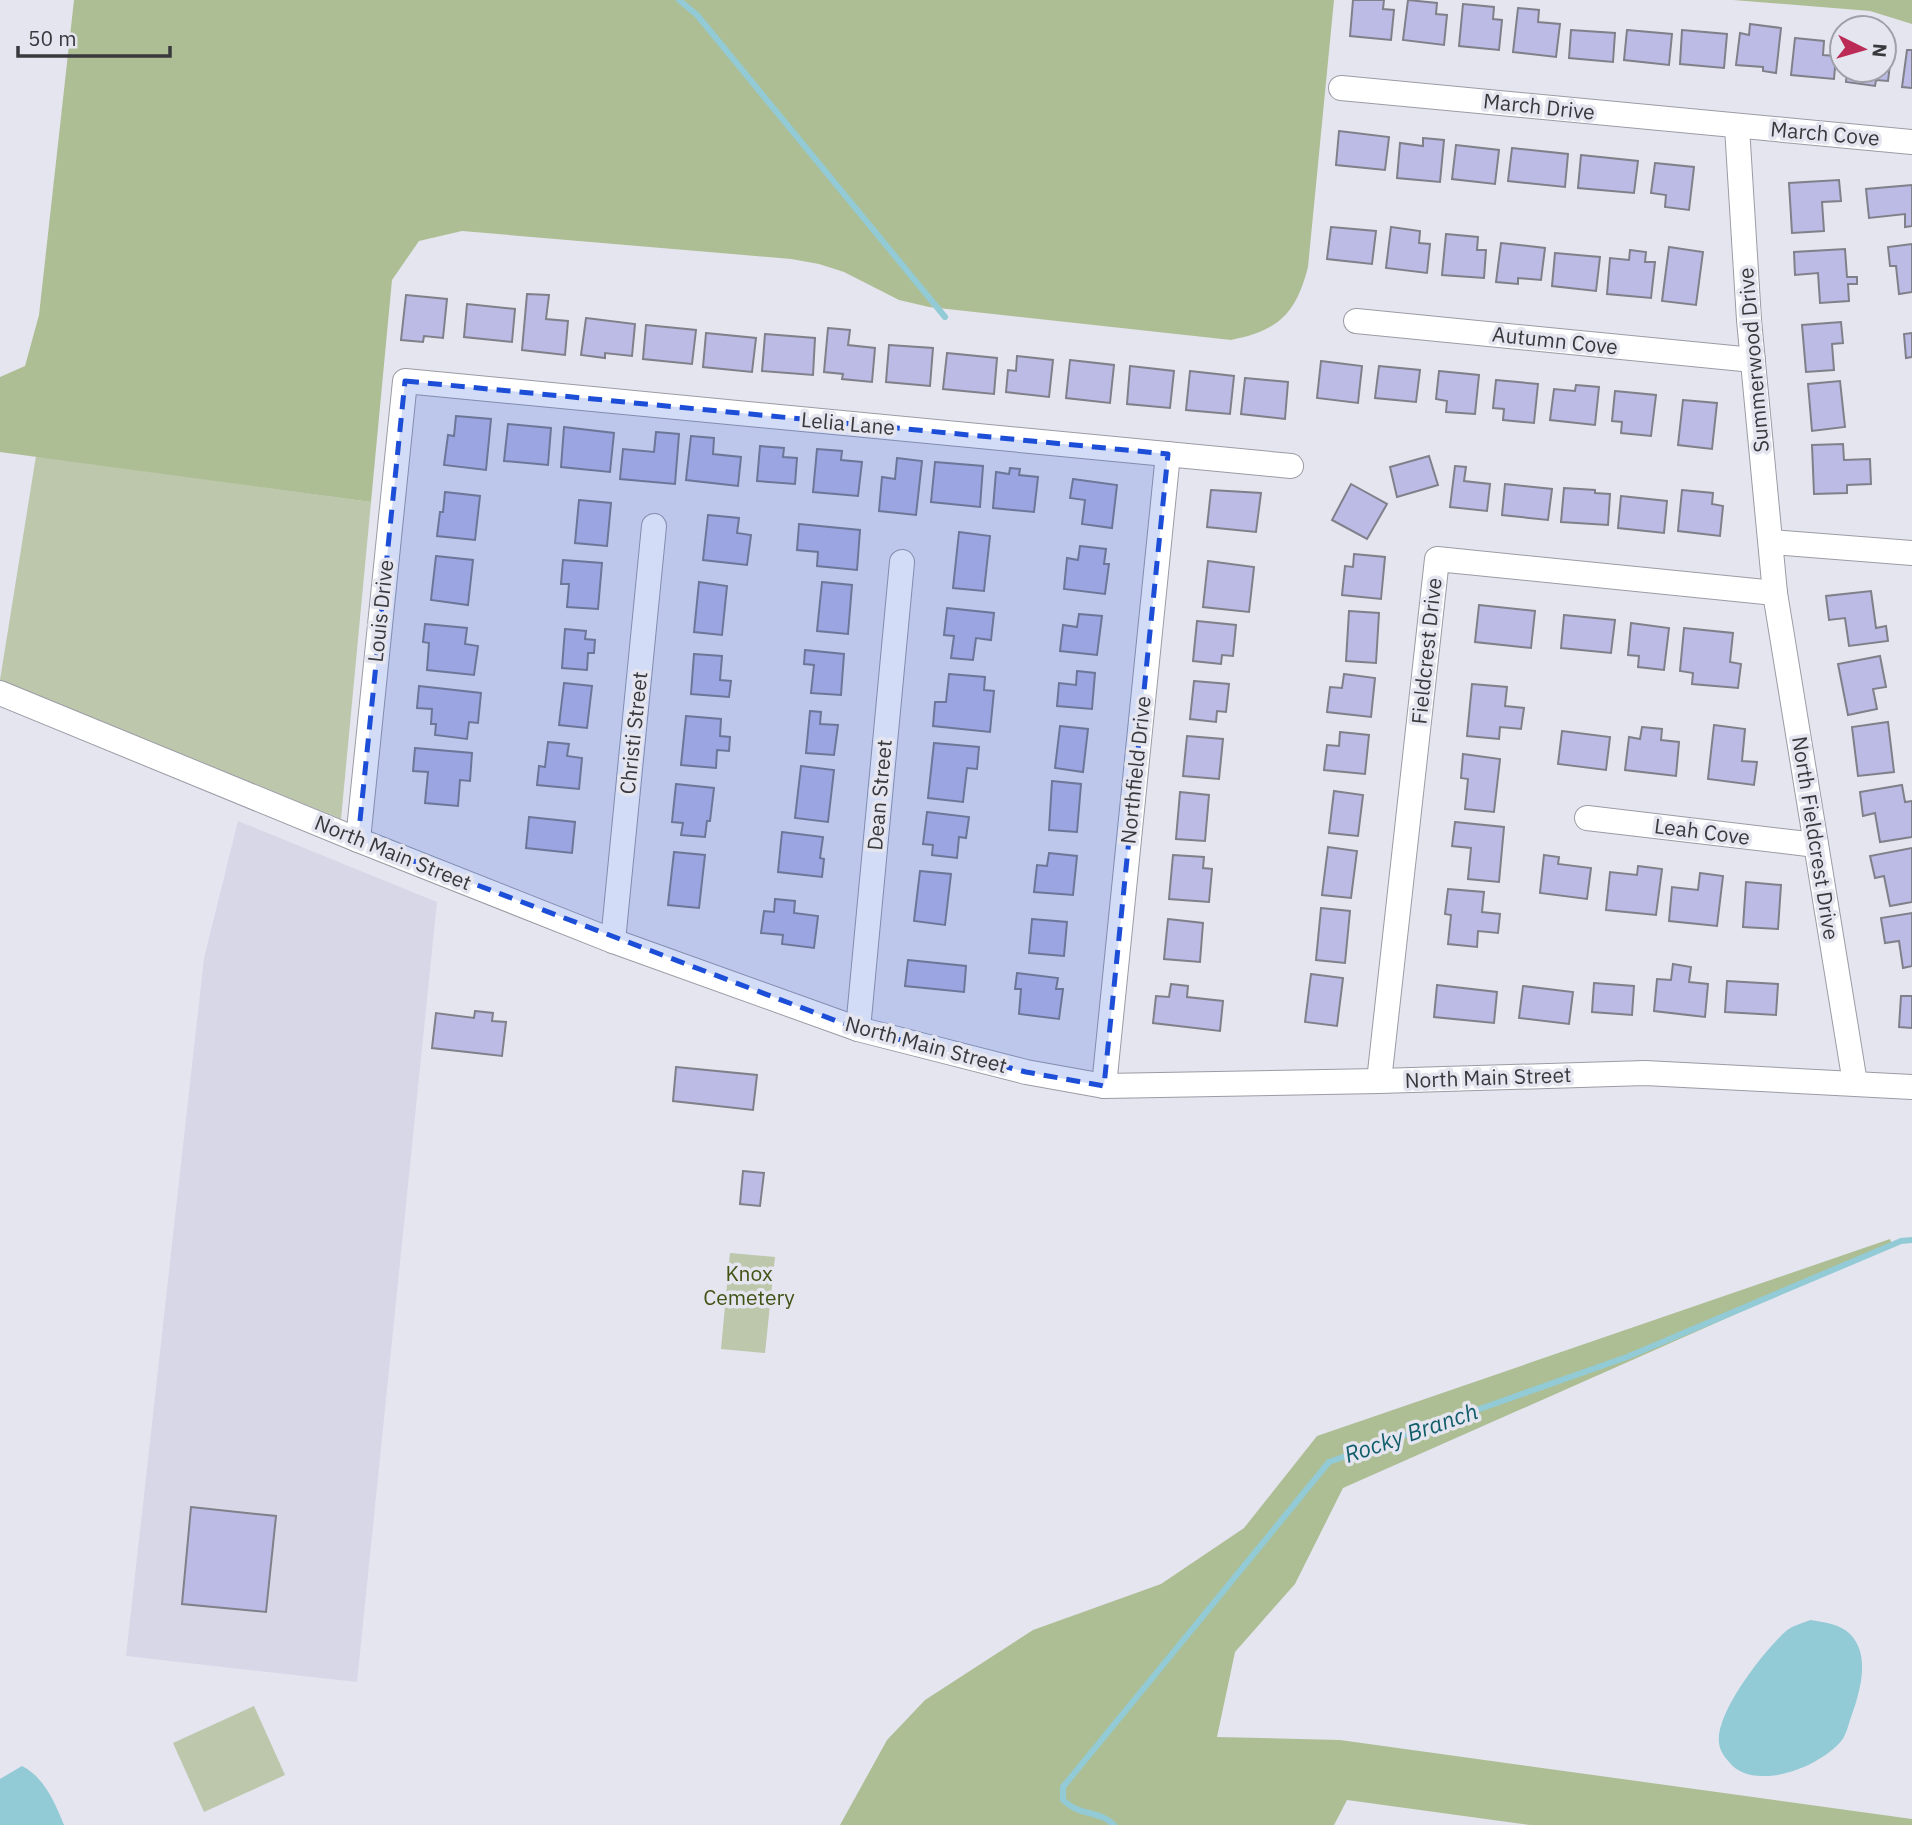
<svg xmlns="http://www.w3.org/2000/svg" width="1912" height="1825" font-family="'IBM Plex Sans',sans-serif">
<rect width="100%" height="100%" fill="#e5e5f0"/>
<path fill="#d7d7e8" d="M238,821L437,902L357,1682L126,1656L204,958Z"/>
<g fill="#bcc7ab">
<path d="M36,456L371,502L341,819L0,680Z"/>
<path d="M730,1253L775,1257L765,1353L721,1349Z"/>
<path d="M254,1706L285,1775L204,1812L173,1743Z"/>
</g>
<g fill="#aebe94">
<path d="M74,0H1334L1308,267C1296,314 1278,331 1231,340L929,307L899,300L844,272L819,264L791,259L462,231L419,241L392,280L371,502L0,452V377L25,366L39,315Z"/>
<path d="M1733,0H1912V24L1870,11Z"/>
<path d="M1890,1239L1892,1245L1343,1488L1295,1584L1235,1652L1217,1737L1340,1740L1912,1819V1825H1530L1347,1800L1334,1825H840L887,1740L925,1700L1033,1630L1161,1584L1244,1528L1317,1436Z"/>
</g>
<g fill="#92cad5">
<path d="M1810,1620C1824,1622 1840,1624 1850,1634C1872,1656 1859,1695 1850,1720C1848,1726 1846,1735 1842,1740C1825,1761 1788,1777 1762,1776C1749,1776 1737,1772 1729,1762C1724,1756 1720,1751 1719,1743C1715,1713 1764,1651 1786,1631C1792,1626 1803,1623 1810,1620Z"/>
<path d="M22,1766C44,1777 55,1803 64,1825H0V1779Z"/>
</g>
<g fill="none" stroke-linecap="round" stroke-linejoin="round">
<g stroke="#92cad5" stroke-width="6">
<path d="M679,0L697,15L945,317"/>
<path d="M1114,1825C1099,1810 1079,1816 1063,1800V1787L1329,1462L1627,1357L1901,1241L1912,1240"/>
</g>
</g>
<g fill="#bbbbe5" stroke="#80808a" stroke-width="2">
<path d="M1353,0H1384L1383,9L1394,10L1391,40L1350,36Z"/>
<path d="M1408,0L1437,3L1436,14L1447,15L1444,45L1403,40Z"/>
<path d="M1463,4L1494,7L1493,19L1502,20L1499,50L1459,46Z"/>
<path d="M1518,8L1539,10L1538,22L1560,24L1556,57L1513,52Z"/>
<path d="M1750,24L1781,28L1776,73L1763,71V67L1736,65L1740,33L1749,35Z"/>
<path d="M1571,30L1615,33L1613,62L1569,58Z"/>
<path d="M1627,30L1672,34L1669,65L1624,60Z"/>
<path d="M1682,30L1727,34L1724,68L1680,64Z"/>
<path d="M1795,38L1824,41L1823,55L1836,56L1834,79L1791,75Z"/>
<path d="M1907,50H1912V88L1902,87Z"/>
<path d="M1884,55L1891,56L1888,81L1876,80L1875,86L1846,82L1847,70H1884Z"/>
<path d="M1339,131L1389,137L1385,170L1336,165Z"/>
<path d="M1423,138L1444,140L1440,182L1397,178L1400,143L1423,146Z"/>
<path d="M1456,145L1499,150L1495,184L1452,179Z"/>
<path d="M1512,148L1568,154L1565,187L1508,181Z"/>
<path d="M1581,155L1638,161L1634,193L1578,188Z"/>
<path d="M1655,163L1694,167L1689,210L1665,207L1666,195L1651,193Z"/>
<path d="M1839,180L1841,201L1822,202L1824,231L1792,233L1789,183Z"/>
<path d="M1912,185V226L1905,227V214L1869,218L1866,189Z"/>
<path d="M1331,227L1376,231L1372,264L1327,259Z"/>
<path d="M1391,227L1420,231L1419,243L1430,244L1427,273L1386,268Z"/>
<path d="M1446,234L1478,237L1477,250H1486L1484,278L1442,275Z"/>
<path d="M1501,243L1545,248L1541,280L1518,278V284L1496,282Z"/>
<path d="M1912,244V292L1899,294L1896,266H1890L1888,247Z"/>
<path d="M1669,247L1703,252L1696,305L1662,301Z"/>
<path d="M1845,249L1847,277H1857V284H1848L1849,301L1820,303L1818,273L1795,275L1794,252Z"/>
<path d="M1630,250L1646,252L1645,262H1655L1651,298L1607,294L1610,258L1629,260Z"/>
<path d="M1555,253L1600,257L1596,291L1552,286Z"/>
<path d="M527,294L549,295L546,319L568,321L565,355L522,350Z"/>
<path d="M406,295L447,299L443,338L424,336L423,342L401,340Z"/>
<path d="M467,304L515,309L512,342L464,337Z"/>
<path d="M586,318L635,324L632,356L605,353V358L581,355Z"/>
<path d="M1841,322L1843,343L1832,344L1834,370L1806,372L1802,325Z"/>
<path d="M646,325L696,330L692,364L643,359Z"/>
<path d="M828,328L850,330L848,345L875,348L872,382L842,379L843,374L824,372Z"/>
<path d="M706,333L756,338L752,372L703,367Z"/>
<path d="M1912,333V357L1906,358L1904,334Z"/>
<path d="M765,334L815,338L813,375L762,371Z"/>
<path d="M889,345L933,348L930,386L886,382Z"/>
<path d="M947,353L997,358L994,394L943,389Z"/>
<path d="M1017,356L1053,360L1049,397L1006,392L1008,370L1016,371Z"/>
<path d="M1070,360L1114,365L1110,403L1066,398Z"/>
<path d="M1321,361L1362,366L1358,403L1317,398Z"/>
<path d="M1130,366L1174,371L1170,408L1127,404Z"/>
<path d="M1379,366L1420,370L1416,402L1375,398Z"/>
<path d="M1190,371L1234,376L1230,414L1186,410Z"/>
<path d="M1439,371L1479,375L1475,414L1446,412L1447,401L1436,399Z"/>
<path d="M1245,378L1288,382L1285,419L1241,414Z"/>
<path d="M1496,380L1538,384L1534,423L1503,420L1504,409L1493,408Z"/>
<path d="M1840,381L1845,427L1812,431L1808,384Z"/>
<path d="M1576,385L1599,387L1595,425L1550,420L1554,389L1575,391Z"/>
<path d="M1615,391L1656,395L1651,436L1621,433L1622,422L1612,421Z"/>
<path d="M1683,400L1717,403L1712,449L1678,445Z"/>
<path d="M456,416L491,419L486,470L444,465L448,435L454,436Z"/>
<path d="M508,424L551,428L548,465L504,461Z"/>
<path d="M564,427L614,433L610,472L561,467Z"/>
<path d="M656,432L679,434L675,484L620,479L623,449L654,452Z"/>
<path d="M691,436L714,438L713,454L741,457L738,486L686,480Z"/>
<path d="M1843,444L1844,460L1870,459L1871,484L1847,485V493L1814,494L1812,445Z"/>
<path d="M760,446L784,448L783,457L797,458L795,484L757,481Z"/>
<path d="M817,449L842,451L841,460L862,462L858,496L813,492Z"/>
<path d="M1429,456L1438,485L1397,497L1390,467Z"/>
<path d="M897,458L922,461L916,515L879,511L882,477L895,479Z"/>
<path d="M935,462L983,466L980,507L931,502Z"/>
<path d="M1455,466L1466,467L1464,481L1490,484L1487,511L1450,507Z"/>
<path d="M1010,468L1020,469L1019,475L1038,477L1034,512L993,508L996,472L1009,474Z"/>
<path d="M1073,479L1117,485L1112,528L1082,524L1085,500L1070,498Z"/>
<path d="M1351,484L1387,504L1367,539L1332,520Z"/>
<path d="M1505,484L1552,489L1548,520L1502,515Z"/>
<path d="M1564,488L1595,490V493L1610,494L1608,525L1561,522Z"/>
<path d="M1211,490L1261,493L1256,532L1207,527Z"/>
<path d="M1682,490L1713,493L1712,504L1723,506L1720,536L1678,531Z"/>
<path d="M445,492L480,496L475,540L437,536L440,512H443Z"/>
<path d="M1621,496L1667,501L1664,533L1618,528Z"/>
<path d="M579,500L611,503L607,546L575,543Z"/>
<path d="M708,515L739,518L737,533L751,535L747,565L703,560Z"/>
<path d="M799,524L860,530L857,570L817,566L818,552L797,550Z"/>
<path d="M959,532L990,536L984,591L953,588Z"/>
<path d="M1080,546L1106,549L1104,564H1109L1105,594L1064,589L1067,558L1078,560Z"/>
<path d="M1354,554L1385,557L1381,599L1342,595L1345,566L1353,567Z"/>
<path d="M436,556L473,560L468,605L431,600Z"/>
<path d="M563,560L602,563L598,609L567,607L569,584H561Z"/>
<path d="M1208,561L1254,567L1249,612L1203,607Z"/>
<path d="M699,582L727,586L722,635L694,632Z"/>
<path d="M822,582L852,585L848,634L817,631Z"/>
<path d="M1871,591L1876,628L1886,626L1888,641L1849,646L1845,618L1829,620L1826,596Z"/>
<path d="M1479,605L1535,611L1531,648L1475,642Z"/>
<path d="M947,608L994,613L991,640L976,638L973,660L951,658L954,636L944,635Z"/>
<path d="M1349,611L1379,613L1376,663L1346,661Z"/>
<path d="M1079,614L1102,616L1097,655L1060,651L1063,625L1077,627Z"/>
<path d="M1564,615L1615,620L1611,653L1561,648Z"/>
<path d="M1197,621L1236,625L1233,656L1222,655L1221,664L1193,661Z"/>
<path d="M1631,623L1669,628L1664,670L1638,667L1639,656L1628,655Z"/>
<path d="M425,624L467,628L465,644L478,646L474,675L427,670L429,643L423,642Z"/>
<path d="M1684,628L1733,633L1730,662L1741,664L1738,688L1692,684L1693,673L1680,671Z"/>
<path d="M565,629L586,631L585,639L595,640L594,653H588L587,670L562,668Z"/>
<path d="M805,650L844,654L841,695L811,693L814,665L804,664Z"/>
<path d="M694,654L722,656L720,680L731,681L729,697L691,694Z"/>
<path d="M1880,656L1886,687L1873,689L1877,709L1848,715L1838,664Z"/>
<path d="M1077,671L1095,673L1092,709L1057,706L1059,683L1076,685Z"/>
<path d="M949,674L985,677L984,690L994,691L990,732L933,726L935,702H946Z"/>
<path d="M1344,674L1375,678L1371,717L1327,712L1330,687L1342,688Z"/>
<path d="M1194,681L1229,684L1226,712L1217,711L1216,722L1190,719Z"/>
<path d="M564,683L592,686L587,728L559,725Z"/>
<path d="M1472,684L1507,687L1505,706L1524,708L1521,729L1500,727L1499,739L1467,736Z"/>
<path d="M419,686L481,693L478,723L469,722L467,739L435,735L436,724H431L432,709L417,708Z"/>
<path d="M810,711L821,712L820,724L838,725L834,755L806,753Z"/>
<path d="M686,716L721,719L720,736L730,737L729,751L717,750L716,768L681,765Z"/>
<path d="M1888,722L1894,772L1858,776L1852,727Z"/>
<path d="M1714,725L1745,729L1742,761L1757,762L1754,785L1708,779Z"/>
<path d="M1060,726L1088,729L1083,772L1055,768Z"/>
<path d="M1642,727L1662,729L1661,740L1679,742L1676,776L1625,770L1629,737L1640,739Z"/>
<path d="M1562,731L1610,737L1606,770L1558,764Z"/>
<path d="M1340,732L1369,735L1365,774L1324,770L1327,745L1339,746Z"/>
<path d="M1187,736L1223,739L1219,779L1183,776Z"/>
<path d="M548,742L569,744L567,756L582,758L579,789L537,785L539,766L545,767Z"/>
<path d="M934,743L979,747L977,769L967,768L963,802L928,798Z"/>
<path d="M415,748L472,753L470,781L460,780L458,806L425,803L428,772L413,771Z"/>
<path d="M1463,754L1500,759L1494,812L1465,809L1468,779L1461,778Z"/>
<path d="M801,766L834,770L828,822L795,818Z"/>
<path d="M1052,781L1081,784L1077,832L1049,830Z"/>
<path d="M676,784L714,788L710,821H707L705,837L681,835L683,823L672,822Z"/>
<path d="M1902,785L1905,802L1912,801V837L1880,842L1875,813L1863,816L1860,792Z"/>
<path d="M1334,791L1363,795L1358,836L1329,833Z"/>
<path d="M1180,792L1209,795L1205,841L1176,839Z"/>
<path d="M927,812L969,817L966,838L959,837L957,858L932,855L933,845L923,844Z"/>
<path d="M529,817L575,822L572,853L526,848Z"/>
<path d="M1455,822L1504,827L1499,882L1468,879L1471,848L1452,846Z"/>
<path d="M782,832L823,837L820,858L824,859L822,877L778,872Z"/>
<path d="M1328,847L1357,851L1351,898L1322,895Z"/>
<path d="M1912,848V902L1890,906L1884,876L1875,878L1870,856Z"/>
<path d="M674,852L705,855L699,908L668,905Z"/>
<path d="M1049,853L1077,856L1073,895L1034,892L1037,865L1047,866Z"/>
<path d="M1173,855L1204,857L1203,868L1212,869L1209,902L1169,899Z"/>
<path d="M1544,855L1559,857L1558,864L1591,868L1587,899L1540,893Z"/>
<path d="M1638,866L1662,869L1656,915L1606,910L1610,872L1637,875Z"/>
<path d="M920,871L951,874L945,925L914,921Z"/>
<path d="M1700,873L1723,876L1717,926L1669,921L1672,887L1698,890Z"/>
<path d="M1746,882L1781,885L1778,929L1743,927Z"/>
<path d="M1448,889L1484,892L1482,912L1500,914L1498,933L1478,931L1477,947L1448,944L1451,915L1445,914Z"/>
<path d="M775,899L795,901L794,913L818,916L814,948L782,944L783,935L761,933L764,911L774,912Z"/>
<path d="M1321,908L1350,911L1345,963L1316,960Z"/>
<path d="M1912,913V966L1903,968L1899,941L1885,943L1881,918Z"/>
<path d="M1032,919L1067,922L1064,956L1029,953Z"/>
<path d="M1168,919L1203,923L1200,962L1164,959Z"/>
<path d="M908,960L966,966L964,992L905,986Z"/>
<path d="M1673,964L1691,967L1689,982L1708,984L1705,1017L1654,1011L1657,979L1671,980Z"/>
<path d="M1017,973L1058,978L1056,989H1063L1059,1019L1019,1014L1021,989H1015Z"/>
<path d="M1311,974L1343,978L1337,1026L1305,1022Z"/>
<path d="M1727,981L1778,984L1776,1015L1725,1012Z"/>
<path d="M1594,983L1634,986L1632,1015L1592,1012Z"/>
<path d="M1171,984L1188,986L1187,997L1223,1001L1220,1031L1153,1023L1156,996L1169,997Z"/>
<path d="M1437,985L1497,992L1494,1023L1434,1017Z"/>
<path d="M1523,986L1573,992L1569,1024L1519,1018Z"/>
<path d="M1901,996H1912V1028L1899,1027Z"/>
<path d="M475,1011L493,1013L492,1021L506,1022L502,1056L432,1048L436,1013L474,1018Z"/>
<path d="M676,1067L757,1075L753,1110L673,1101Z"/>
<path d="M743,1171L764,1173L760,1206L740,1204Z"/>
<path d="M191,1507L276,1516L266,1612L182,1604Z"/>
</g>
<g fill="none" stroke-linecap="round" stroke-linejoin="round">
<g stroke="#9b9ba5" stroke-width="26">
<g id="minor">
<path d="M1341,88L1912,142"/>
<path d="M1737,127L1749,320L1775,593L1855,1083"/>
<path d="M1356,321L1753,360"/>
<path d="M1771,542L1912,553"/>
<path d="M0,693L358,840L613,941L858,1029L1026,1072L1104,1086L1379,1081L1645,1073L1912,1087"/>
<path d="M1587,818L1816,845"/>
<path d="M358,840L405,381L1291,466"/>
<path d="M613,941L654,526"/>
<path d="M858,1029L902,562"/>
<path d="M1379,1081L1437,559L1775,593"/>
<path d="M1104,1086L1168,454"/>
</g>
</g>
<use href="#minor" stroke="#fff" stroke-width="24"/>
</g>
<path fill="#1d4ed8" fill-opacity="0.2" stroke="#1d4ed8" stroke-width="5" stroke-dasharray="14 9" stroke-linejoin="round" d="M405,381L1168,454L1104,1086L1026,1072L858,1029L358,840Z"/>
<g text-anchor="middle" stroke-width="7" stroke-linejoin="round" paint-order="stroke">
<g font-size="21" fill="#39393d" stroke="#e5e5f0">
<text transform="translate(1539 107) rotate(6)" y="7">March Drive</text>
<text transform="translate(1825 134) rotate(5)" y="7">March Cove</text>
<text transform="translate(1555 341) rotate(6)" y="7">Autumn Cove</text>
<text transform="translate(1754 360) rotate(-95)" y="7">Summerwood Drive</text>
<text transform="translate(848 424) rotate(5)" y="7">Lelia Lane</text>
<text transform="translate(381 611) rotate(-84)" y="7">Louis Drive</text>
<text transform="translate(1427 651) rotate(-84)" y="7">Fieldcrest Drive</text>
<text transform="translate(634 733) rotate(-84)" y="7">Christi Street</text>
<text transform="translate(1136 770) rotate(-84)" y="7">Northfield Drive</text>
<text transform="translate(880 795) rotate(-85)" y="7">Dean Street</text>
<text transform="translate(1702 832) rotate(7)" y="7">Leah Cove</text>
<text transform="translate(1815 838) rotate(81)" y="7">North Fieldcrest Drive</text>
<text transform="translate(393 853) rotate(22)" y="7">North Main Street</text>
<text transform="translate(926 1045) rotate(15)" y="7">North Main Street</text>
<text transform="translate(1488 1078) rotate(-2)" y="7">North Main Street</text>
</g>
<g font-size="21" fill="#415315" stroke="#e5e5f0">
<text x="749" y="1281">Knox<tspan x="749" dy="24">Cemetery</tspan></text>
</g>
<g font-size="23" font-style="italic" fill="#115e6a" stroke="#e5e5f0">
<text transform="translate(1411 1433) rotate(-19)" y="8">Rocky Branch</text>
</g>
</g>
<g transform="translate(1863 49) rotate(95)"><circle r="33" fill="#e5e5f0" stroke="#a0a0a8" stroke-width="2"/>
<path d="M0-5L12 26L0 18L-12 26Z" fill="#bb2b55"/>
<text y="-10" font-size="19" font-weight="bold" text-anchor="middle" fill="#39393d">N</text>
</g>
<path d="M18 46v10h152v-10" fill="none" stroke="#39393d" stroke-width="3.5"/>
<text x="28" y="46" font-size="21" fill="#39393d" stroke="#e5e5f0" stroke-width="5" paint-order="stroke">50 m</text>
</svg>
